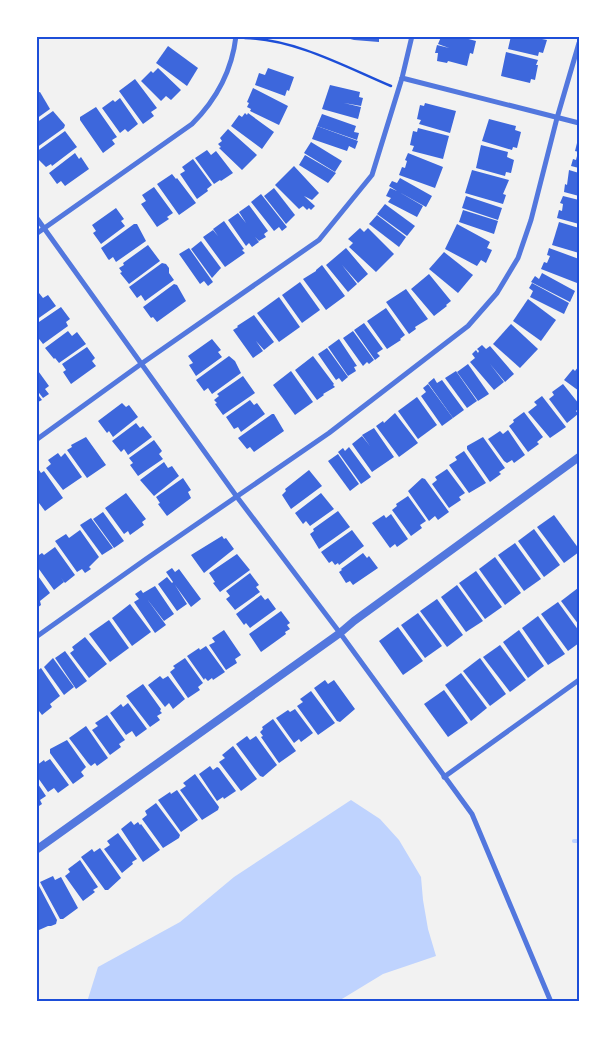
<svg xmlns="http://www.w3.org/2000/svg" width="615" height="1038" font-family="'Noto Serif',serif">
<rect width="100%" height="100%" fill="#f2f2f2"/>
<path fill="#bfd3fe" d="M351,800L380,819L399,840L421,877L423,900L428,929L436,956L383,974L337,1002H87L98,967L180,922L234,877Z"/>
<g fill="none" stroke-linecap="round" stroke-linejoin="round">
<path stroke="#bfd3fe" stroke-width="4" d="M574,841H579"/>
</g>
<g fill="#3d67dc">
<path d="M339,36H385V38H379V42L354,40Z"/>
<path d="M446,36H457L476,41L473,54L470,53L467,66L448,61L447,63L437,61L438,53H435L437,45L449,48L438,44L441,37L445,38Z"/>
<path d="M511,36H543L542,39L547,40L543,53L539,52L538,56L508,49Z"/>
<path d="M168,46L198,68L187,86L156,63Z"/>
<path d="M506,52L538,60L536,65H538L535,80L531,79L530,83L501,76Z"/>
<path d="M158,68L181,90L171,100L166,96L161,101L141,81L151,71L153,73Z"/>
<path d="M268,68L294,77L289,91L287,90L285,96L255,85L259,73L265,75Z"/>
<path d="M135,79L157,108L151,112L154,116L143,124L119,91Z"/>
<path d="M330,85L360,92L359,97L363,98L361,106L344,103L361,107L358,119L322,109Z"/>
<path d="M253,88L288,106L279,125L250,111L251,109L247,107L249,103L247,102Z"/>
<path d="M40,92L50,109L36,119V93Z"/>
<path d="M120,98L138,124L128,132L125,129L120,133L102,108L113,100L115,102Z"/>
<path d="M425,103L456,111L450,133L419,124L421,120L417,119L420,105L424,106Z"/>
<path d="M96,107L117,137L112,140L115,144L103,153L80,120V117Z"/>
<path d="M53,111L65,125L64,128L36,148V123Z"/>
<path d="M245,113L247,115L248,113L274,132L262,149L231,126L239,115L242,117Z"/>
<path d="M322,114L356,126L354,132L359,133L357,140L317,126Z"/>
<path d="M489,119L516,126L515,130L521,132L517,148L513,147L512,150L482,141Z"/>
<path d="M317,126L358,141L355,149L349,146L347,151L312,139Z"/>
<path d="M418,128L449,136L443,159L412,151L414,146L410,145L413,131L417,132Z"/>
<path d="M228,129L257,155L242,170L219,148L221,147L218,144L222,141L220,138Z"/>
<path d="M65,131L77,147L52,166L51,164L46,167L36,157V152Z"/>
<path d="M311,142L342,161L335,172L304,153Z"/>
<path d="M577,143L579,144V152L575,151Z"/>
<path d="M481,145L508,152L507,157L514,160L511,173L506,172L505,176L476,168Z"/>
<path d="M207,150L211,155L216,151L233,173L221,181L220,180L214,184L195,158Z"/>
<path d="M578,152H579V168L571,166L573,159L576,160Z"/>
<path d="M75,153L79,159L81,157L89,169L65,186L61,181L57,184L49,173Z"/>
<path d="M408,153L443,167L435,188L399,175L402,167L405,168L407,161L405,160Z"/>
<path d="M305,155L336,173L328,183L299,165Z"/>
<path d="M193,159L212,185L207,189L208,191L197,199L180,174L185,171L182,167Z"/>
<path d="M294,166L319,193L312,200L304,196L315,206L311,210L309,208L307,210L303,206L299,209L275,185Z"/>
<path d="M472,170L509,180L503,194L506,195L503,204L465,193Z"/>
<path d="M569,170L579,173V196L564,192L565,184L567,185Z"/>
<path d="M172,174L176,179L177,178L196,203L179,215L157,184Z"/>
<path d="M400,178L432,196L426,207L399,192L423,206L417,217L388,202L391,198L386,196L390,188L397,191L389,186L392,181L397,183Z"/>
<path d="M154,187L173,213L167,217L169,219L157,227L141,204L146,201L142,195Z"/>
<path d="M274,188L295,215L286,224L264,196Z"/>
<path d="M261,194L287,227L282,231L279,227L274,231L251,202Z"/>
<path d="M466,196L502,208L498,220L462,208Z"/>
<path d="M563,196L579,200V224L557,218L559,210L562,211L563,204L560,203Z"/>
<path d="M385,204L415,226L407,236L377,214Z"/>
<path d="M249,205L268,231L264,234L266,237L259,241L255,237L259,242L252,247L249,243L246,246L228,220L238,213L246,223L239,212Z"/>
<path d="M116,208L124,219L121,221L125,226L101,244L93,233L96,231L92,225Z"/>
<path d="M463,210L498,221L494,234L459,222Z"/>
<path d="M377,215L406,237L399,247L369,224Z"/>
<path d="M224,221L244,249L242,250L245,253L225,267L203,237L213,230L218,236L213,229Z"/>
<path d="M559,222L579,228V253L552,245Z"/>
<path d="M134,224H137L146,241L116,262L113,257L109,260L108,259L101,248Z"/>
<path d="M457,224L490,242L487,248L492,250L486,263L481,260L477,266L445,249Z"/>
<path d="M360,228L364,232L368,228L394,254L376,272L349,247L353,243L348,239Z"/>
<path d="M201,241L221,268L212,278L191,249Z"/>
<path d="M148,245L160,261L129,284L120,273L122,272L119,268L124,265L123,263Z"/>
<path d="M189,248L213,282L208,286L204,281L200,284L179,254Z"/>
<path d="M346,248L368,274L358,283L342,265L357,284L348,292L326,265Z"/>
<path d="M549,248L579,259V278L577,283L541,269L544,262L547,263L550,256L547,255Z"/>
<path d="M444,252L473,275L458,293L429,269Z"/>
<path d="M162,263L166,264L169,268V273L174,280L145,301L141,295L137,298L129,287Z"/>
<path d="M322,265L345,296L326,310L303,279L316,271V270Z"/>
<path d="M542,273L575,291L570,302L531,282L535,276L539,279Z"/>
<path d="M429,274L451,301L446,305L447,306L434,316L411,289Z"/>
<path d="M300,282L320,310L302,323L282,295Z"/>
<path d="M532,283L569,303L564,314L530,297L533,291L529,288Z"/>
<path d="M174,284L177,285L186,301L157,322L153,317L151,318L143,307Z"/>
<path d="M406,289L428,319L415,327L416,329L409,334L386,302Z"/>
<path d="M39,293L43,298L48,295L56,306L36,320V295Z"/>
<path d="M279,297L300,327L279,342L257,313Z"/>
<path d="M528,299L556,320L541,341L513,321Z"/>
<path d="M61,307L70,319L66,322L68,326L43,344L36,335V324Z"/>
<path d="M386,308L405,335L400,339L401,340L387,349L367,321Z"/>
<path d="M254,315L274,342L264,350L256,341L263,351L253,358L233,330L238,327L237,326Z"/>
<path d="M364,323L383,349L377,353L380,356L375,360L354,330Z"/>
<path d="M511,324L538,349L520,368L493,344Z"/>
<path d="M68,331L72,336L77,332L86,344L59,363L55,358L54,359L45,348Z"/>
<path d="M353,331L374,360L369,364L367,362L363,366L343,338Z"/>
<path d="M212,339L221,350L218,352L222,357L196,376L189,365L193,363L188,356Z"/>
<path d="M339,339L357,366L354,367L356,371L348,376L328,347Z"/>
<path d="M482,345L486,349L490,346L514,374L505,382L490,364L504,382L494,390L470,362L475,358L472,354L476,350L478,353L479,351L477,349Z"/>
<path d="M87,347L95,358L92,361L96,366L71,384L63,372L66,370L62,364Z"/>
<path d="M327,348L348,377L342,382L339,378L336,380L318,354Z"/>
<path d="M229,356L235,361L241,373L212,394L208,388L204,391L196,380Z"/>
<path d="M313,356L334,384L333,385L335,387L323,394L324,395L317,400L295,370Z"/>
<path d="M468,364L489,394L478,401L457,372Z"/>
<path d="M579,366V391L564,380L573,369L575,371Z"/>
<path d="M36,368L49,386L45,389L49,394L43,398L36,389Z"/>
<path d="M291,371L313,402L295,415L273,385Z"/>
<path d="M456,371L477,401L467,408L445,378Z"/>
<path d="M243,376L255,393L223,415L215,404L217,403L214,400L219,396L217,394Z"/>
<path d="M434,378L437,383L442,380L464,410L453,418L428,383Z"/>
<path d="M428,384L453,418L442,426L421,396L426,392L423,388Z"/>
<path d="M563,384L579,404V408L576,411L578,414L567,423L549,399L554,395L552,392Z"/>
<path d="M36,392L42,400L36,403Z"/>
<path d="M542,396L566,427L550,438L528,412L537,405L534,402Z"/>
<path d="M417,397L437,425L418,439L398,411Z"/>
<path d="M250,400L254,405L257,403L265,414L241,432L238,427L234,429L226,417Z"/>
<path d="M122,403L126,407L129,405L138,417L113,437L109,431L107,433L98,421Z"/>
<path d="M524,412L543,437L537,442L539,444L528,452L509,426L514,422L513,420Z"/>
<path d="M395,413L418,443L399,457L376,426L383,421L384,423Z"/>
<path d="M272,414H274L284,431L254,452L250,447L247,449L238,438Z"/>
<path d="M136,423L140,428L143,426L152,437L128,455L124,449L121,452L112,441Z"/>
<path d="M374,428L394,457L372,472L352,444L362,436L370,446L362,435Z"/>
<path d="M508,430L525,455L514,463L512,460L507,463L504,461L488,439L500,431L503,434Z"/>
<path d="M86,437L106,465L87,478L67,450L72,447L71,445Z"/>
<path d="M483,437L505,468L499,472L501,474L490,482L467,449V446Z"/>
<path d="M154,440L162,451L159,454L163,459L138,476L130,465L133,463L129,458Z"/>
<path d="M349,447L371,477L361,484L338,452L343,448L345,451Z"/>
<path d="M464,451L486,483L469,493L449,465L457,460L455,457Z"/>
<path d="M58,453L61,457L65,453L82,477L63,490L46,468L51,464L48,460Z"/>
<path d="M338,454L359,484L350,491L328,461Z"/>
<path d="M164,462L168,468L172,466L179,476L154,496L140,480Z"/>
<path d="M447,469L465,493L459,497L461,500L449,508L432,484L437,480L435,477Z"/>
<path d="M39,470L41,473L44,471L63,498L45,511L36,499V472Z"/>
<path d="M309,470L322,486L291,509L282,495L286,491L285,489Z"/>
<path d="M183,478L191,490L188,492L191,498L167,516L158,504L160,503L156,497Z"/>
<path d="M422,478L425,479L449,512L438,520L435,516L429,521L408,491Z"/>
<path d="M126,493L146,519L142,522L144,525L130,535L128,531L124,534L105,508Z"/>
<path d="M321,493L334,509L310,526L306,521L303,524L295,513Z"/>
<path d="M408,496L426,521L420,525L422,528L411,536L392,510L397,506L396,504Z"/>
<path d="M338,511L350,527L319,549L310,534L314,531L313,529Z"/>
<path d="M103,512L124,541L114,548L93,519Z"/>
<path d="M391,514L408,539L397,547L395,544L390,548L372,523L384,515L386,518Z"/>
<path d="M554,515L579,549V552L564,563L537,527Z"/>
<path d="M91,518L113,548L102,555L80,525Z"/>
<path d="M534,529L560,565L544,577L518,541Z"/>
<path d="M80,530L99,557L89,567L91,569L85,573L82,569L77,572L55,541L66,534L69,538Z"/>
<path d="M352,530L364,546L339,565L338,563L335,565L332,561L329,563L321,552Z"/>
<path d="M222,536L224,539L226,538L234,549L204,573L191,555Z"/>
<path d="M515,543L541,579L524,591L498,555Z"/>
<path d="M55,547L75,575L65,583L61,578L64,582L54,590L36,565V557L42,553L44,555Z"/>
<path d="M363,553L367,558L369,556L378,568L353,585L350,581L346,583L339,572L342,570L341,569Z"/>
<path d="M237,554L250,570L220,592L213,583L215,582L209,573Z"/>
<path d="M495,557L521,593L505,605L479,569Z"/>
<path d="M172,568L175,572L179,569L201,599L191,607L175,585L187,604L177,611L158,584L167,577L172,583L173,582L166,572Z"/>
<path d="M476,571L502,607L485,619L459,583Z"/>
<path d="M36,573L50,593L40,601L41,605L37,608Z"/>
<path d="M250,573L259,585L256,587L260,592L235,610L226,599L230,596L226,591Z"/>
<path d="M457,585L483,621L466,632L441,597Z"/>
<path d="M155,586L174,614L164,621L147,599L166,625L155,633L134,602L139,599L135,594L141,590L143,593Z"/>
<path d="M578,588L579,590V625L561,601Z"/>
<path d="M261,595L265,600L268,598L276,609L250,628L246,623L244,625L236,614Z"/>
<path d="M437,599L463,635L447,647L420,611Z"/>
<path d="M558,602L579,631V643L568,651L541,614Z"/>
<path d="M130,604L151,632L132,646L112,618Z"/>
<path d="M281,611L290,623L287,625L290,629L285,632L286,634L261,652L249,634Z"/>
<path d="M418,613L442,646L425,658L401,625Z"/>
<path d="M538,616L565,654L548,665L522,628Z"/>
<path d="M109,620L129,648L110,662L89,634Z"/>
<path d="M398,627L423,661L403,675L379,641Z"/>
<path d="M224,630L241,655L235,659L237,663L226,670L209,645L215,642L212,638Z"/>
<path d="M519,630L544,666L528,678L503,642Z"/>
<path d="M85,637L107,664L89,678L70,653L74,650L72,647Z"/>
<path d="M500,645L526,680L510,692L483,657Z"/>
<path d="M206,646L225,672L213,680L212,678L208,681L205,678L204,680L187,656L199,648L200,650Z"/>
<path d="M65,651L87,681L76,689L55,658Z"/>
<path d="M53,658L74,687L64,695L44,667Z"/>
<path d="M185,658L203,683L198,687L200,690L188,698L170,672L175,668L173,666Z"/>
<path d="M480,658L506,694L490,706L463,671Z"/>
<path d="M41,668L60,696L50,704L52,707L42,715L36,707V672Z"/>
<path d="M461,673L487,708L471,721L445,685Z"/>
<path d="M160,676L163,679L168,676L185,699L173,709L169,703L165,707L148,685Z"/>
<path d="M325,680L328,684L334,680L355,709L340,722L337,721L314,688Z"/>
<path d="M143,684L161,709L160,711L162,713L157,716L160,720L150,727L126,696Z"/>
<path d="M444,690L468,723L448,737L424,704Z"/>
<path d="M311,691L335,723L318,735L297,706L303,702L300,699Z"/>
<path d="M128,703L147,729L136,737L132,731L126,735L110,713L121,704L123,707Z"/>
<path d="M295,709L313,733L301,742L299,739L294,743L276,718L288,710L290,712Z"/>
<path d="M107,715L125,740L119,744L121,747L110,755L92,730L98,726L95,723Z"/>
<path d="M273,719L296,751L279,763L261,737L263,736L260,732L263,729L262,727Z"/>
<path d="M86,726L108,758L97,766L95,763L91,766L88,763L69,738Z"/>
<path d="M247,736L250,740L256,736L277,765L263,777L260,776L236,744Z"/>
<path d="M67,740L86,767L81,772L84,776L73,784L50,753V749Z"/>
<path d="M233,746L257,779L241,791L219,762L225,758L222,755Z"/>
<path d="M50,759L69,785L58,793L54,788L48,792L36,775V766L44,760L45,762Z"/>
<path d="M210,766L213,770L217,767L219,768L236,791L224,799L223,797L217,801L199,774Z"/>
<path d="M195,774L219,807L218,810L202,820L180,790L186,786L183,783Z"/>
<path d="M36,781L46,796L40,800L42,804L36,808Z"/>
<path d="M177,790L198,820L181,832L158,800L170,792L171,794Z"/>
<path d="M156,803L180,835L179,838L163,848L142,819L147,815L145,811Z"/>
<path d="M131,821L134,825L138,822L140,825L141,824L160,850L143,862L121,829Z"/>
<path d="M118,833L137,859L132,862L133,864L122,873L104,849L110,845L107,841Z"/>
<path d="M100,848L121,878L108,890H105L81,857L92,849L94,852Z"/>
<path d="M80,860L98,887L93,890L95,892L83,901L65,876L70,872L68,869Z"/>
<path d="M53,876L55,880L61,877L78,908L63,919H60L40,882Z"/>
<path d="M38,884L57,920L56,924L51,926H48L39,930L36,926V885Z"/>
</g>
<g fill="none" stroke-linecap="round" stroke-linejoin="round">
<path stroke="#1d4ed8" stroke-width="2.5" d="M245,38C295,39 346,67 391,86"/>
<g stroke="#5277de" stroke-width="5">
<path d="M402,78L579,123"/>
<path d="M36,217L237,497L340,633L472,814L551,1002"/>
<path d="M36,234L192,124C217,99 232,71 236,36"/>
<path d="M36,440L141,364L319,240L372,175L402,78L412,36"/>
<path d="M36,637L146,559L329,433L468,326L497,293L518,258L531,220L557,118L579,43"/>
<path d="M444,777L579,680"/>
</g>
<path stroke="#5277de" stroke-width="8" d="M36,850L340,633L354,621L579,457"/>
</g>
<rect width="615" height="1038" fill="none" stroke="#ffffff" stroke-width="75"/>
<rect x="38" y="38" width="540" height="962" fill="none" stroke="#1d4ed8" stroke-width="2"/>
</svg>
